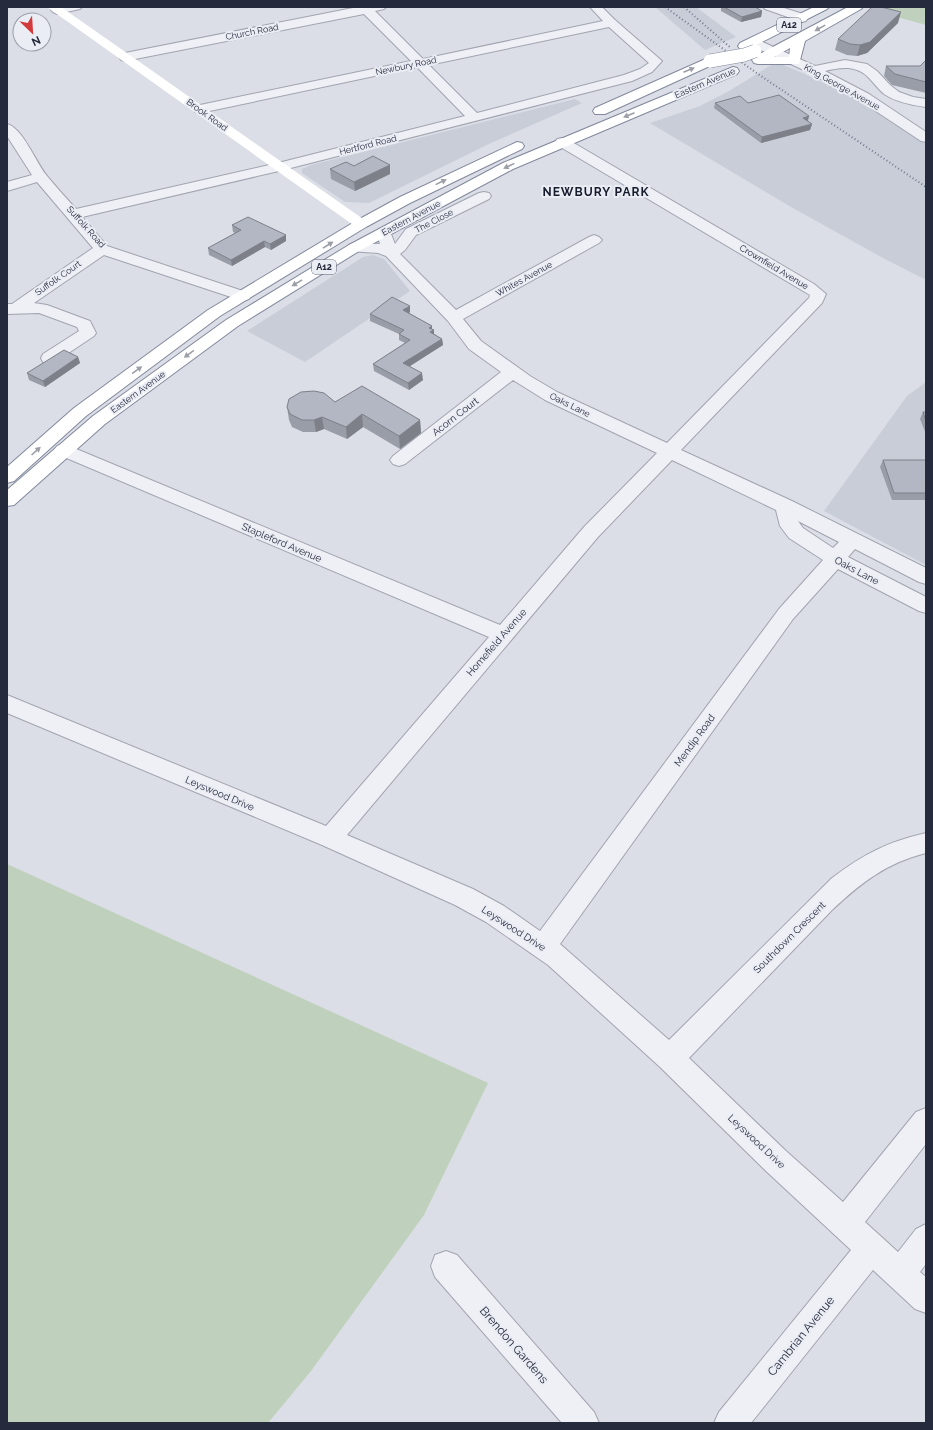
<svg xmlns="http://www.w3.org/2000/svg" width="933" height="1430" font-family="Raleway,sans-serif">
<rect width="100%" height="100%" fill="#dbdee6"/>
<g fill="#c9cdd8">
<path d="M655,7H696L736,37L705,50Z"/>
<path d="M776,62L800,72L846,93L926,144V280L883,258L791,207L650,123L700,106L729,91Z"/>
<path d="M575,99L582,103L491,143L369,203L345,202L302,173V169L311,165Z"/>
<path d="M373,255L384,259L410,291L305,362L247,331L363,257Z"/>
<path d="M926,382V565L824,511L907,396Z"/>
</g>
<g fill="#bfd1bc">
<path d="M882,7H926V25L875,11Z"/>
<path d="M7,864L488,1083L424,1215L311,1371L268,1423H7Z"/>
</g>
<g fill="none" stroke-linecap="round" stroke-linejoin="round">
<g stroke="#a1a4b0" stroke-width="2">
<g id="street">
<path d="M82,7L80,9L57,14L53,12L51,10L55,7Z"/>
<path d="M358,7H386L384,9L375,11L423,59L603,21L590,7H602L615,20L662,61L652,72L632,81L279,171L82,217L107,246L249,293L251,296L249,299L243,301L237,299L104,255L34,303L47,305L90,321L96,333L94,336L55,362L49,363L43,362L41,358L43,354L79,331L77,327L39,313L7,314V304H12L93,248L37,182L7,191V182L32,175L7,136V124C23,128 36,163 47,176C56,187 66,198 76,209L278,163L465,116L417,67L200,113L195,112L193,109L195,106L200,105L411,61L364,14L125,61L121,60L119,57L121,54L125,53ZM609,27L649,63L640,69L624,75L477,113L429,65Z"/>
<path d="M763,7H781L806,15L808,18L806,21L802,22L765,9Z"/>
<path d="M754,38L815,66L845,60L867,64L877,71L890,85L899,92L913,97L926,99V107C911,105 896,102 884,94C878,89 874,83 869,78C857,65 841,67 825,71L869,94L926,132V142L921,141L859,100L810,73L750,45L748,42L750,39Z"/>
<path d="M562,138L567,139L814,284L826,294L822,303L681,450L792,501L926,568V584L919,582L855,549L848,557L926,597V613L919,611L838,569L793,619L560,944L669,1040L832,878C864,854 887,842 926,833V853C886,863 861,883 832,910L689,1058L786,1151L843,1202L916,1112L926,1108V1144L865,1222L898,1252L916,1229L926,1224V1264L920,1272L926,1277V1313L915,1309L873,1270L751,1423H714L719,1412L851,1250L766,1171L660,1067L548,965L486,922L455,905L322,845L7,713V695L326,826L489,637L57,454L54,450L57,446L63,444L69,446L500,625L584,527L657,453L545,400L513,380L405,464L399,466L393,464L390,460L393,456L501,372L469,349L448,321L386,256L378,253L349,251L346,248L349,245L354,243L380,244L377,232L379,229L384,228L389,229L395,244L406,229L479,193L484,192L489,193L491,196L489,199L416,235L405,250L400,254L456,310L589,237L594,235L599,237L602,240L599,243L463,319L481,341L530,376L557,392L667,443L809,298L810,295L557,145L555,142L557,139ZM672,460L776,510L780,526L789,538L823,560L779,609L540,931L504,906L473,889L347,835L598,537ZM798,521L839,542L833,548L803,528Z"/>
<path d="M446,1251L457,1255L594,1412L599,1423H562L435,1277L431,1266L435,1255Z"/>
</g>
</g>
<g stroke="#82899d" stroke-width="2">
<g id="highway">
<path d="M814,7H829L827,9L748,49H740L738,46L740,43Z"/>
<path d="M848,7H863L861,9L805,41L799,64H758L754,63L752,60L754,57ZM790,48L789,57H774Z"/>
<path d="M710,57L714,58L716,61L714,64L605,114H595L593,111L595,108Z"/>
<path d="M733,67L737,68L739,71L737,74L513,169L359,251L238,326L105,424L14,505L7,506V490L93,416L226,320L349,245L503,163Z"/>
<path d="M517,142L522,143L524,146L522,149L410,203L366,227L220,316L86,416L14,481L7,483V467L74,408L208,310L356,221L400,197Z"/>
</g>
</g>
<use href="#street" fill="#eef0f5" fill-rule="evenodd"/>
<path fill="#fff" fill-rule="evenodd" d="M47,7H61C163,78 264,150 366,221L368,224L366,227L361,228L356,227Z"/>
<use href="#highway" fill="#fff" fill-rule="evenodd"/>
<g stroke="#747b90" stroke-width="2" stroke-dasharray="1 2.5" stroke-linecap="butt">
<path d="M665,7L758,74L926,187"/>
<path d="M684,7L731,48"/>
</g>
<g stroke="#82899d" stroke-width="14" stroke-linecap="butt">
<path id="highway-bridge" d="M710,61L744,55L755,51"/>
</g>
<use href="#highway-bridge" stroke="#fff" stroke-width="13"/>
</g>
<g fill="#999da8">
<path d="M721,7H755L762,11L761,17L741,22L721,11Z"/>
<path d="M898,23L867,53L857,56L847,55L835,50L838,39Z"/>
<path d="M926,60V93L892,85L884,76L886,66H920Z"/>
<path d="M715,103H748L809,116L808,121L812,124L810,130L761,143L714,108Z"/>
<path d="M390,165V174L355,191L331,179L330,169L354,166Z"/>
<path d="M232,225L286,241L271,250L265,247L232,266L209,255L208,248L235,233L233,232Z"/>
<path d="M410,306V312L409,313L432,326V329L434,330V334L442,339L443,345L409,366L423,380L409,390L374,371L373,364L405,343L399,340V334L370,321V314Z"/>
<path d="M78,357L80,363L45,387L29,380L27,373Z"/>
<path d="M335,402L420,420L421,433L400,449L363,427L347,439L324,429L316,432H303L292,427L289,420L287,407Z"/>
<path d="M923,412H926V434L920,419Z"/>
<path d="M883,460H926V500H892L880,467Z"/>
</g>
<g fill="#7d8088">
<path d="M762,11L761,17L741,22L742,17Z"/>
<path d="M901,12L898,23L867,53L857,56L860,45Z"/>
<path d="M809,116L807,122L803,118Z"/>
<path d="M812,124L810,130L761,143L762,137Z"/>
<path d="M390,165V174L355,191L354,182Z"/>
<path d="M286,235V241L271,250L270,244Z"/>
<path d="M264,241L265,247L232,266L231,260Z"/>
<path d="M410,306V312L404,317L403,310Z"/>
<path d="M432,326V331L434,330V337L431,339L429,328Z"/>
<path d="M442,339L443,345L404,370L403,363Z"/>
<path d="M78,357L80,363L45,387L43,381Z"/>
<path d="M422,373L423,380L409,390L408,383Z"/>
<path d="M362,414L363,427L347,439L346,427Z"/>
<path d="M322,417L324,429L316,432L314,420Z"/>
<path d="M420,420L421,433L400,449L399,436Z"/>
</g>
<g fill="#b2b7c3" stroke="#7d8088">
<path d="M724,7H755L762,11L742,17Z"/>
<path d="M872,7H881L901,12L870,42L860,45L850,44L838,39Z"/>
<path d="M926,60V82L895,74L886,66H920Z"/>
<path d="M779,95L809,116L803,118L812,124L762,137L715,103L740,96L748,103Z"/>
<path d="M373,156L390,165L354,182L330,169L346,162L354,166Z"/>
<path d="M248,217L286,235L270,244L264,241L231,260L208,248L241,230L232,225Z"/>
<path d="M392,297L410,306L403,310L432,326L429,328L434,330L430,332L442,339L403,363L422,373L408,383L373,364L410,340L399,334L404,330L370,314Z"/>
<path d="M64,350L78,357L43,381L27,373Z"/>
<path d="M362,386L420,420L399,436L362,414L346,427L322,417L314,420H302L290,414L287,407L289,399L301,392L314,391L324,393L335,402Z"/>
<path d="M923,412H926V421Z"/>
<path d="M883,460H926V493H894Z"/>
</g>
<defs><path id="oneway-solid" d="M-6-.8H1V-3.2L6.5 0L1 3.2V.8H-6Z"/></defs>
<g fill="#9d9fa8">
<use href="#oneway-solid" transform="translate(820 28) rotate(151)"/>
<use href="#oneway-solid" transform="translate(689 70) rotate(-23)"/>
<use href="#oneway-solid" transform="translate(629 115) rotate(157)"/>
<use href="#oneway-solid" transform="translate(509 166) rotate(154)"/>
<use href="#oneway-solid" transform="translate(441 182) rotate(-26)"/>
<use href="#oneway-solid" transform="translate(328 245) rotate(-32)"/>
<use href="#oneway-solid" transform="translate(297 283) rotate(149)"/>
<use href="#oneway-solid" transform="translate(189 354) rotate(144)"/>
<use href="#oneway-solid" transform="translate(137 370) rotate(-36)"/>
<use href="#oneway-solid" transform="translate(36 451) rotate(-42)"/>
</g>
<g text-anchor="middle" stroke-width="4" stroke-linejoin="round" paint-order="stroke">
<g fill="#ebedf4" stroke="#606474" stroke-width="1">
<rect x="777" y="18" width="24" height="14" rx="3"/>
<rect x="312" y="260" width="24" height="14" rx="3"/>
</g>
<g font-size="9" font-weight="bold" fill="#252a3d">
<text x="789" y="28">A12</text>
<text x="324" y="270">A12</text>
</g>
<g font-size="9" fill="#252a3d" stroke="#ebedf4">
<text transform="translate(252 32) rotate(-11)" y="3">Church Road</text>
<text transform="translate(406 66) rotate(-12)" y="3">Newbury Road</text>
<text transform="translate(705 83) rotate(-23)" y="3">Eastern Avenue</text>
<text transform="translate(842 87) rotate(29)" y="3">King George Avenue</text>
<text transform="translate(207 115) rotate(36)" y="3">Brook Road</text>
<text transform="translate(368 145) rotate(-14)" y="3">Hertford Road</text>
<text transform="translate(411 218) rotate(-28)" y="3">Eastern Avenue</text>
<text transform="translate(434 221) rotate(-27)" y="3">The Close</text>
<text transform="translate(86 227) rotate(48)" y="3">Suffolk Road</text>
<text transform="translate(774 267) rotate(31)" y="3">Crownfield Avenue</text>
<text transform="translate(58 278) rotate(-35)" y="3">Suffolk Court</text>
<text transform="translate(524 279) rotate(-29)" y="3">Whites Avenue</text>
<text transform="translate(138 392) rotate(-36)" y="3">Eastern Avenue</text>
<text transform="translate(570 405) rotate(26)" y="3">Oaks Lane</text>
</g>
<g font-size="10" fill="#252a3d" stroke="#ebedf4">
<text transform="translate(455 416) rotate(-38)" y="4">Acorn Court</text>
<text transform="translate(282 542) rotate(23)" y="4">Stapleford Avenue</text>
<text transform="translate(857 570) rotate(28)" y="4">Oaks Lane</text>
<text transform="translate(496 642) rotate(-49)" y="4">Homefield Avenue</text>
<text transform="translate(694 740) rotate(-54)" y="4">Mendip Road</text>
<text transform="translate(220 793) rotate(23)" y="4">Leyswood Drive</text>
<text transform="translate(514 928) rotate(33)" y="4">Leyswood Drive</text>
<text transform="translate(789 937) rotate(-45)" y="4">Southdown Crescent</text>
<text transform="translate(757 1141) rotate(43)" y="4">Leyswood Drive</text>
</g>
<g font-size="12" font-weight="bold" letter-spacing="1" fill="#171c2d" stroke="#ebedf4">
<text x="596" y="196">NEWBURY PARK</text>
</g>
<g font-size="12" fill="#252a3d" stroke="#ebedf4">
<text transform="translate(801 1336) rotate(-51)" y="4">Cambrian Avenue</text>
<text transform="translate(514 1345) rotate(49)" y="4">Brendon Gardens</text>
</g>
</g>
<rect width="933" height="1430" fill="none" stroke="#252a3d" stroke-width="16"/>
<g transform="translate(32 32) rotate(155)"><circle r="19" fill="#ebedf4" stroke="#9c9fab"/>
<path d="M0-3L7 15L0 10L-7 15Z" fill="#d23a3c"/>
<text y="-6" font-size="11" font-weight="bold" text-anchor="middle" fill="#252a3d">N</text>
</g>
</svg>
